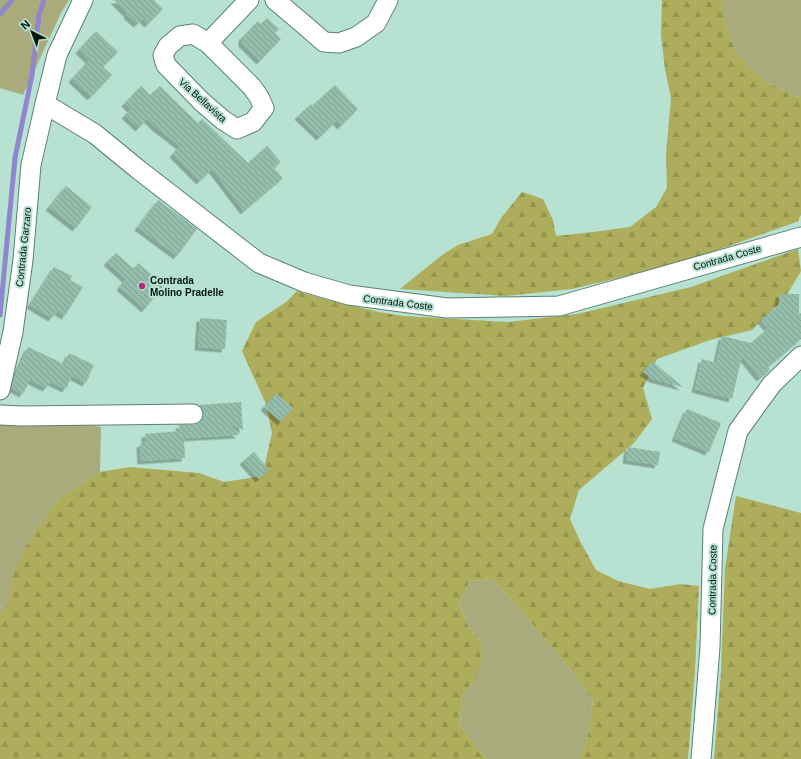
<svg xmlns="http://www.w3.org/2000/svg" width="801" height="759" font-family="Helvetica,sans-serif">
<defs>
<pattern id="forest-firs" width="22" height="20" patternUnits="userSpaceOnUse"><rect width="22" height="20" fill="#adad5b"/><path d="M5 1l3.5 6h-7zM16 11l3.5 6h-7z" fill="#93944e"/></pattern>
<pattern id="building-back-hatch" width="6" height="6" patternUnits="userSpaceOnUse"><rect width="6" height="6" fill="#94bdac"/><path d="M-1 5l2 2M0 0l6 6M5-1l2 2" fill="none" stroke="#7ea293"/></pattern>
<filter id="shadow"><feDropShadow dx="-3.5" dy="3.5" stdDeviation="0" flood-color="#0004"/></filter>
</defs>
<rect width="100%" height="100%" fill="#b7e1d0"/>
<g fill="#aaab7c">
<path d="M0,0H69L61,13L23,95L0,88Z"/>
<path d="M724,0H801V97L794,96L763,80L737,54L724,19Z"/>
<path d="M6,411L101,427L100,472L60,498L51,509L12,576L9,605L0,613V420Z"/>
<path d="M492,579C527,617 562,657 593,700L587,741L580,759H487L467,735L460,725L462,696L473,682L481,642L467,624L459,603L470,581Z"/>
</g>
<g fill="url(#forest-firs)">
<path d="M662,0H724V19L737,54L763,80L794,96L801,97V215L799,218V221L684,262L572,289L506,296L400,289L442,255L458,245L492,234L501,218L522,192L543,199L553,220L556,236L593,232L630,227L656,207L667,188L666,154L671,98L665,69L661,35Z"/>
<path d="M798,249L801,271L785,298L752,330L710,340L657,359L643,388L652,419L634,443L579,490L570,519L580,541L596,570L618,581L650,589L681,584L699,586L695,670L688,759H580L587,741L593,700C562,657 527,617 492,579L470,581L459,603L467,624L481,642V664L473,682L462,696L460,725L467,735L487,759H0V613L8,605L12,576L26,547L51,509L60,498L100,472L130,467L199,473L224,482L262,476L272,433L266,404L242,351L256,322L286,302L297,291L328,300L379,312L403,316L508,322L577,314L691,287Z"/>
<path d="M736,496L801,513V759H714L721,672L725,568Z"/>
</g>
<g fill="none" stroke-linecap="round" stroke-linejoin="round">
<g stroke="#8f87ce" stroke-width="5">
<path d="M0,14L12,0"/>
<path d="M0,315L15,158L32,75L39,15L44,0"/>
</g>
</g>
<g fill="url(#building-back-hatch)" filter="url(#shadow)">
<path d="M114,0H154L163,9L148,24L143,19L137,24L127,15L128,14Z"/>
<path d="M267,18L279,29L275,33L281,39L260,61L242,43V38L258,21L261,24Z"/>
<path d="M96,31L118,52L103,67L112,75L91,97L72,79L89,60L79,50Z"/>
<path d="M335,85L358,109L341,126L336,121L320,137L298,116L311,104L312,106Z"/>
<path d="M141,86L150,95L160,86L198,123L202,119L248,163L267,146L281,162L274,168L283,178L244,211L212,169L200,181L173,154L180,146L157,128L147,119L139,128L125,115L131,109L125,103Z"/>
<path d="M66,186L92,207L76,228L49,207Z"/>
<path d="M158,200L197,229L177,256L138,227Z"/>
<path d="M116,253L134,269L138,263L164,285L145,309L120,287L126,279L107,262Z"/>
<path d="M54,267L72,276L70,280L83,287L65,316L57,311L52,318L30,305Z"/>
<path d="M779,294H799V314L801,313V339L768,367L770,370L760,378L742,356L732,399L695,389L702,359L716,363L722,336L751,343L768,328L761,320L779,305Z"/>
<path d="M200,318L227,320L225,349L198,347Z"/>
<path d="M28,347L64,364L69,353L94,365L86,383L72,376L66,389L51,382L46,388L30,380L23,394L12,388L14,378Z"/>
<path d="M652,361L683,387L653,379L643,372Z"/>
<path d="M276,393L293,408L281,422L264,407Z"/>
<path d="M241,402L243,430L228,422L239,435L184,438L185,458L141,461L140,444L145,442V434L180,431L179,425H193L198,424L202,420L204,414L203,409L199,405Z"/>
<path d="M687,409L721,423L709,452L675,438Z"/>
<path d="M628,447L660,452L658,465L626,460Z"/>
<path d="M254,452L269,470L259,479L243,461Z"/>
</g>
<g fill="none" stroke-linecap="round" stroke-linejoin="round">
<g stroke="#5a8172" stroke-width="21">
<g id="minor">
<path d="M275,0L308,28L324,42L339,43L356,37L376,23L388,0"/>
<path d="M193,34L208,43L252,87L259,97L264,108L253,122L237,129L223,120L202,102L166,65L163,55L168,46L180,36Z"/>
<path d="M208,43L249,0"/>
<path d="M45,104L95,134L139,170L259,263L304,282L349,295L447,308L559,306L801,237"/>
<path d="M0,390L13,332L23,260L31,165L45,104L57,55L83,0"/>
<path d="M0,415L21,416L193,414"/>
<path d="M701,759L710,647L713,529L738,431L772,384L801,356"/>
</g>
</g>
<use href="#minor" stroke="#fff" stroke-width="19"/>
</g>
<circle fill="#b02f7c" stroke="#b7e1d0" stroke-width="1.5" cx="142" cy="286" r="4"/>
<g text-anchor="middle" stroke-width="4" stroke-linejoin="round" paint-order="stroke">
<g font-size="10" fill="#05150f" stroke="#b7e1d0">
<text transform="translate(203 100) rotate(42)" y="4">Via Bellavista</text>
<text transform="translate(23 247) rotate(-84)" y="4">Contrada Garzaro</text>
<text transform="translate(727 257) rotate(-16)" y="4">Contrada Coste</text>
<text transform="translate(398 302) rotate(7)" y="4">Contrada Coste</text>
<text transform="translate(712 580) rotate(-89)" y="4">Contrada Coste</text>
</g>
<g font-size="10" font-weight="bold" fill="#05150f" stroke="#b7e1d0" text-anchor="start">
<text x="150" y="284">Contrada<tspan x="150" dy="12">Molino Pradelle</tspan></text>
</g>
</g>
<g transform="translate(32 32) rotate(318)" stroke="#b7e1d0" stroke-width="3" paint-order="stroke">
<path d="M0-3L7 15L0 10L-7 15Z" fill="#05150f"/>
<text y="-6" font-size="11" font-weight="bold" text-anchor="middle" fill="#05150f">N</text>
</g>
</svg>
